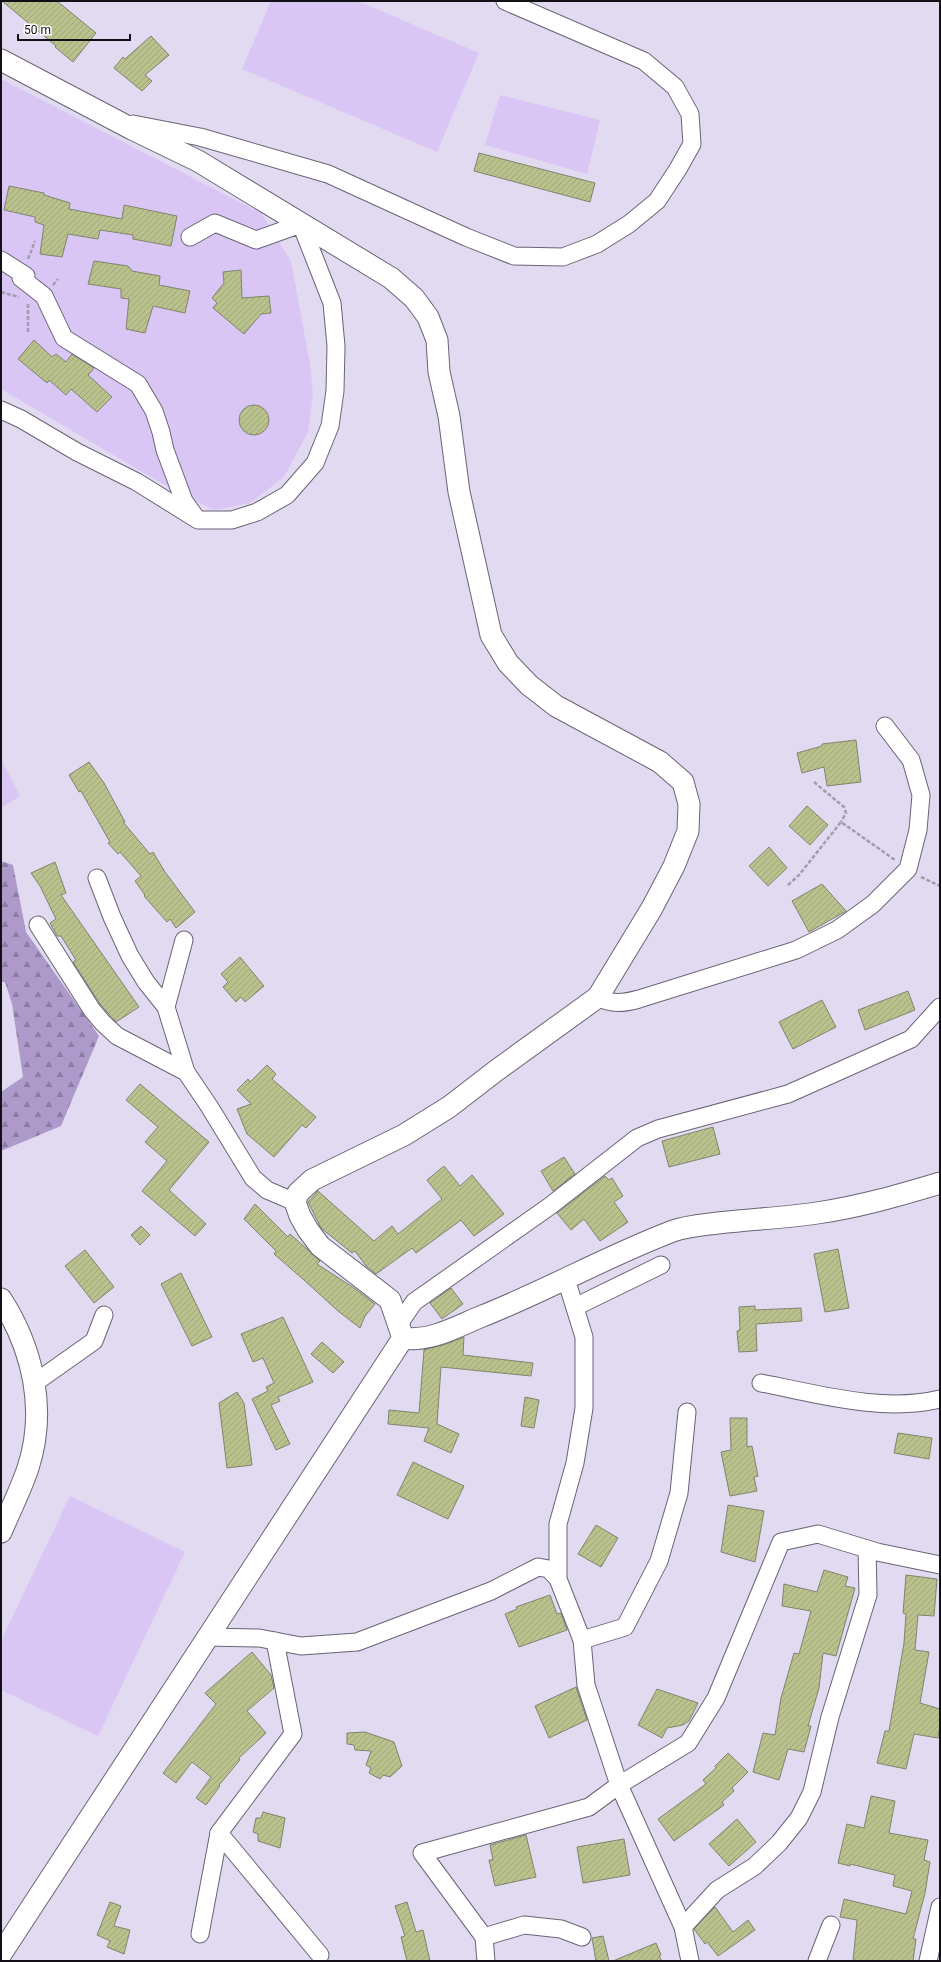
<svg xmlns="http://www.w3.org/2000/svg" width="941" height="1962" font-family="Roboto,sans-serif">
<defs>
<pattern id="forest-firs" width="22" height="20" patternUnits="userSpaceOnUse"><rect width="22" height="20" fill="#ad9acb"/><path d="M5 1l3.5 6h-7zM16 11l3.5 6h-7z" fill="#8b7ca4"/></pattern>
<pattern id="building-hatch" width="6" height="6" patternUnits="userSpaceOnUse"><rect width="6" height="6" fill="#b9c18c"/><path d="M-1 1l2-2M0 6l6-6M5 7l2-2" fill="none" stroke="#9ea578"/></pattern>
</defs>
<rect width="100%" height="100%" fill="#e2daf0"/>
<g fill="#d9c6f5">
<path d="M271,1H358L479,53L437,152L242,69Z"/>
<path d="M1,79L261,213L291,261L310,364L313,394L308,432L284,477L250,503L215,510L180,494L1,389Z"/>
<path d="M500,95L600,120L587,174L485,145Z"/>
<path d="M1,759L20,796L1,808Z"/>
<path d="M70,1496L185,1552L98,1736L1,1690V1641Z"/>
</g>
<path fill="url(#forest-firs)" d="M1,861L13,865L26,932L99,1036L61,1126L1,1151V1092L23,1077L12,1004L5,982H1Z"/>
<g fill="url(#building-hatch)" stroke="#80846e">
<path d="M2,1H57L96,33L73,62L55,47L56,46Z"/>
<path d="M151,36L169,55L145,75L152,81L142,91L114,68L123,57L125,59Z"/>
<path d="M479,153L595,183L590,202L474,171Z"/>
<path d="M9,186L44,193V195L70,203L69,209L122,219L124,205L177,216L171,246L133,239V235L100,230L98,239L68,234L62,257L40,254L44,225L35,222V217L4,210Z"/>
<path d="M94,261L128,266L132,271L160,276L159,285L190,291L185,313L153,306L145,333L126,329L129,299L121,298V289L88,284Z"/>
<path d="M241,270L242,298L269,296L271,313L261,314L244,334L213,308L217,303L212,298L224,283L223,272Z"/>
<path d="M34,340L52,357L56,354L66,362L72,354L94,368L88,375L112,397L97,412L71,389L66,395L49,380L47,383L18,359Z"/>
<circle cx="254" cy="420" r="15"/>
<path d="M856,740L861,782L827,786L824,767L802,773L797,753L822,746V744Z"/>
<path d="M89,762L104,783L125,822H123L150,854L153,852L165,872L195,912L176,928L170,919L167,922L144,896L145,895L135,881L141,876L120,852L118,854L108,843L110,842L81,791L79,792L69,775Z"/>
<path d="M807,806L828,825L810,845L789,826Z"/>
<path d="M769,847L787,868L768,886L749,866Z"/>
<path d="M55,862L66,893L61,895L139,1007L116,1022L100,1004L73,962L76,960L61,936H57L50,923L56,919L40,886L31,873Z"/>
<path d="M822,884L846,911L809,932L792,901Z"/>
<path d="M240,957L264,986L245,1002L241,997L236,1002L223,987L228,982L221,974Z"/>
<path d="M908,991L915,1010L865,1030L858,1010Z"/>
<path d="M822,1000L836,1027L793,1049L779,1022Z"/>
<path d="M267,1065L276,1074L272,1079L316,1117L306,1128L302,1125L274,1157L247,1134L237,1109L251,1104L237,1090L248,1079L250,1082Z"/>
<path d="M140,1084L209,1142L169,1190L206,1224L195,1236L142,1191L167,1161L145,1142L158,1127L126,1100Z"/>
<path d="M713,1127L720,1154L669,1167L662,1141Z"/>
<path d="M564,1157L575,1174L553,1191L541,1171Z"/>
<path d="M444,1166L460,1186L472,1175L504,1214L474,1236L461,1220L416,1253L412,1248L376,1274L366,1266L355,1251L352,1253L321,1228L308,1202L318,1191L374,1241L392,1226L398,1234L442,1199L427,1180Z"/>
<path d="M605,1176L609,1180L612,1178L623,1196L614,1202L628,1222L600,1241L584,1219L571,1230L557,1213Z"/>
<path d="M255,1204L288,1237L290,1234L307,1249L320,1261L317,1264L354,1288L375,1304L365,1316L360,1328L338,1311L304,1280L274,1254L276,1251L244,1219Z"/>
<path d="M141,1226L150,1235L140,1245L131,1235Z"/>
<path d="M838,1249L849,1308L825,1312L814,1254Z"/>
<path d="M85,1250L114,1287L94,1303L65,1266Z"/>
<path d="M181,1273L212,1337L192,1346L161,1284Z"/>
<path d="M451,1288L463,1304L442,1319L430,1303Z"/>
<path d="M755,1306V1310L801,1308L802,1321L756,1324L757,1351L739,1352L737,1331L740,1330L739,1307Z"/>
<path d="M283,1317L313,1382L278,1397L280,1401L271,1405L290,1444L276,1450L252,1399L268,1391L266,1387L274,1383L263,1358L253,1362L241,1334Z"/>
<path d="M464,1337L463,1355L533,1363L531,1376L441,1367L437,1424L459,1434L451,1453L424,1441L429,1428L388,1424L389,1410L419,1413L424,1350L446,1344Z"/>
<path d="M322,1342L344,1362L333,1373L311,1354Z"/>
<path d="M237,1392L244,1403L252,1465L227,1468L219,1403Z"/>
<path d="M525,1397L539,1400L534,1428L521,1426Z"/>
<path d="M730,1418H747V1447L752,1446L758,1476L754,1477L757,1491L730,1496L721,1452L731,1450Z"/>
<path d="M898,1433L932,1438L929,1459L894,1453Z"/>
<path d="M413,1462L464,1486L448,1519L397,1495Z"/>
<path d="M728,1505L764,1511L755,1562L721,1552Z"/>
<path d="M596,1525L618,1538L601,1567L578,1554Z"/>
<path d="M824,1570L848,1577L845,1586L855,1588L836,1656L823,1653L819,1688L808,1726H811L804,1752L788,1749L779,1780L753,1772L763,1733L775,1735L781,1698L794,1653L799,1654L811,1611L782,1606L784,1584L817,1592Z"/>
<path d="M906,1575L937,1579L934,1616L918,1615L915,1650L929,1652L920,1703L940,1709V1726L938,1738L914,1734L906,1769L877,1763L885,1731H889L904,1643L906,1614L903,1613Z"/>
<path d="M550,1595L557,1614L561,1613L567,1630L519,1647L505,1614L517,1609L516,1607Z"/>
<path d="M252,1652L271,1675L274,1688L247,1711L266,1733L239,1758L240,1760L219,1785L220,1786L206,1805L196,1798L211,1777L192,1762L176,1783L163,1773L216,1704L205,1693Z"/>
<path d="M576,1687L587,1720L549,1738L535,1706Z"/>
<path d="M657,1689L698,1703L689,1721L683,1725L667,1728L662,1738L638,1725Z"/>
<path d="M365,1732L394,1742L402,1766L390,1777L383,1775L380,1779L369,1773L371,1768L366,1765L371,1751L355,1750L354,1745L347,1744V1733Z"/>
<path d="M728,1753L748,1772L732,1788L734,1791L722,1802L724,1805L674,1841L658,1819L706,1784L703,1780L716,1768L715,1766Z"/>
<path d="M871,1796L895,1801L889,1833L928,1840L924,1860L930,1862L925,1893L913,1939H916L913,1961H853L857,1920L840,1917L844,1899L906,1914L912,1891L893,1886L895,1875L850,1864V1866L838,1863L847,1824L864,1828Z"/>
<path d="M263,1812L285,1818L280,1848L258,1841V1834L253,1832L256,1818H261Z"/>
<path d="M737,1819L756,1842L729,1866L709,1844Z"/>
<path d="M526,1835L536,1877L495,1886L489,1860H493L490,1845Z"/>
<path d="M624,1839L630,1875L583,1883L577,1847Z"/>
<path d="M110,1902L121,1906L114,1926L130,1930L124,1954L107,1947L110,1941L97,1935Z"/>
<path d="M407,1902L416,1932L423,1930L430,1961H407L401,1937L405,1936L395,1906Z"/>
<path d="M715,1907L733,1932L748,1920L755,1930L718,1956L707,1942L705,1944L694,1929Z"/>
<path d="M603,1936L609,1961H596L592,1938Z"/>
<path d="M656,1943L661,1955L659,1956L662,1961H613Z"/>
</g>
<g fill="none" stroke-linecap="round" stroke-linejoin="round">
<g stroke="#6a6376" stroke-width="19">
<g id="minor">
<path d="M133,124L200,137L328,174L466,237L514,256L563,257L597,244L629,224L657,201L678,169L692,144L690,114L675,87L644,61L505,1"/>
<path d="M1,260L26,276L21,278L44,296L64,338L138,384L154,411L161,432L165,450L184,501L194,515"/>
<path d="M1,410L21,419L77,452L137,482L198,520H232L257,512L287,495L315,463L330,426L335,391L336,346L332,303L301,224L256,240L215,223L190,237"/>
<path d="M97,878L112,917L130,956L146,982L166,1007L186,1072"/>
<path d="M38,925L92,1010L103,1023L117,1036L186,1072L209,1106L253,1178L267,1190L295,1202"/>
<path d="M598,997C611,1005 625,1003 639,999L796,950L837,930L873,904L908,869L918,830L921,795L911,760L885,726"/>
<path d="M166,1007L184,940"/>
<path d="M566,1279L584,1337V1408L575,1463L558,1524V1579L582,1640L586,1685L619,1785L683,1927L690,1961"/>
<path d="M575,1307L661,1265"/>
<path d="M399,1324L414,1302L550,1206L637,1138L658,1129L788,1094L911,1039L940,1007"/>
<path d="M36,1382L94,1341L104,1315"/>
<path d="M761,1383C819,1394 882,1413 940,1399"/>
<path d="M206,1637L259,1638L301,1646L357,1642L491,1591L538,1567L549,1569L558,1579"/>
<path d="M582,1640L625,1627L659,1561L679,1493L687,1412"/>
<path d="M275,1641L293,1734L219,1833L320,1955"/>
<path d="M683,1927L717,1890L755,1866L779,1843L799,1818L812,1792L830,1717L868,1595L867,1549"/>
<path d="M200,1934L219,1833"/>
<path d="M484,1937L524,1925L561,1929L582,1937"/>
<path d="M486,1961L484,1937L422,1853L589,1807L619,1785L688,1743L716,1698L781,1542L818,1534L877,1552L940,1565"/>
<path d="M817,1961L831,1925"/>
<path d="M928,1961L940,1907"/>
</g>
</g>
<g stroke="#6a6376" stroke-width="23">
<g id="tertiary">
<path d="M1,60L132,129L198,161L391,278L414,298L428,317L437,340L439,372L449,416L459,492L491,635L508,663L529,685L556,706L660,762L683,782L689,804L688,831L674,866L652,908L598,997L497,1070L449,1107L404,1135L312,1180L298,1193L295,1202L300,1216L308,1230L320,1246L390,1300L403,1338L1,1954"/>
<path d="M1,1299C33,1349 47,1410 28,1468C21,1489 10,1511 1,1532"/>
<path d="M403,1338C430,1342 456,1327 480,1317C546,1291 607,1256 673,1231C687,1226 703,1225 718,1223C751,1219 784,1218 817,1213C859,1207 900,1195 940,1183"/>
</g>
</g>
<g stroke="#a39cae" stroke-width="2.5" stroke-dasharray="4 2" stroke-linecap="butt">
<path d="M28,259L35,241"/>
<path d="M53,285L58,279"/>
<path d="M1,292L19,297"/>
<path d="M28,332V304"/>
<path d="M814,782L844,807L846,813L841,822"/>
<path d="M921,877L940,886"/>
<path d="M788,885L799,875L841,822L895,860"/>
</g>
<use href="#minor" stroke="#fff" stroke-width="17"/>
<use href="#tertiary" stroke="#fff" stroke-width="21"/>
</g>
<rect width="941" height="1962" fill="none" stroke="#120f17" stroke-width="4"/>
<path d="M18 34v6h112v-6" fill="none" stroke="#120f17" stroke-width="2"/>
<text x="24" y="34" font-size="12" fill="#120f17" stroke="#ffffff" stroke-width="3" paint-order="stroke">50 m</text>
</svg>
